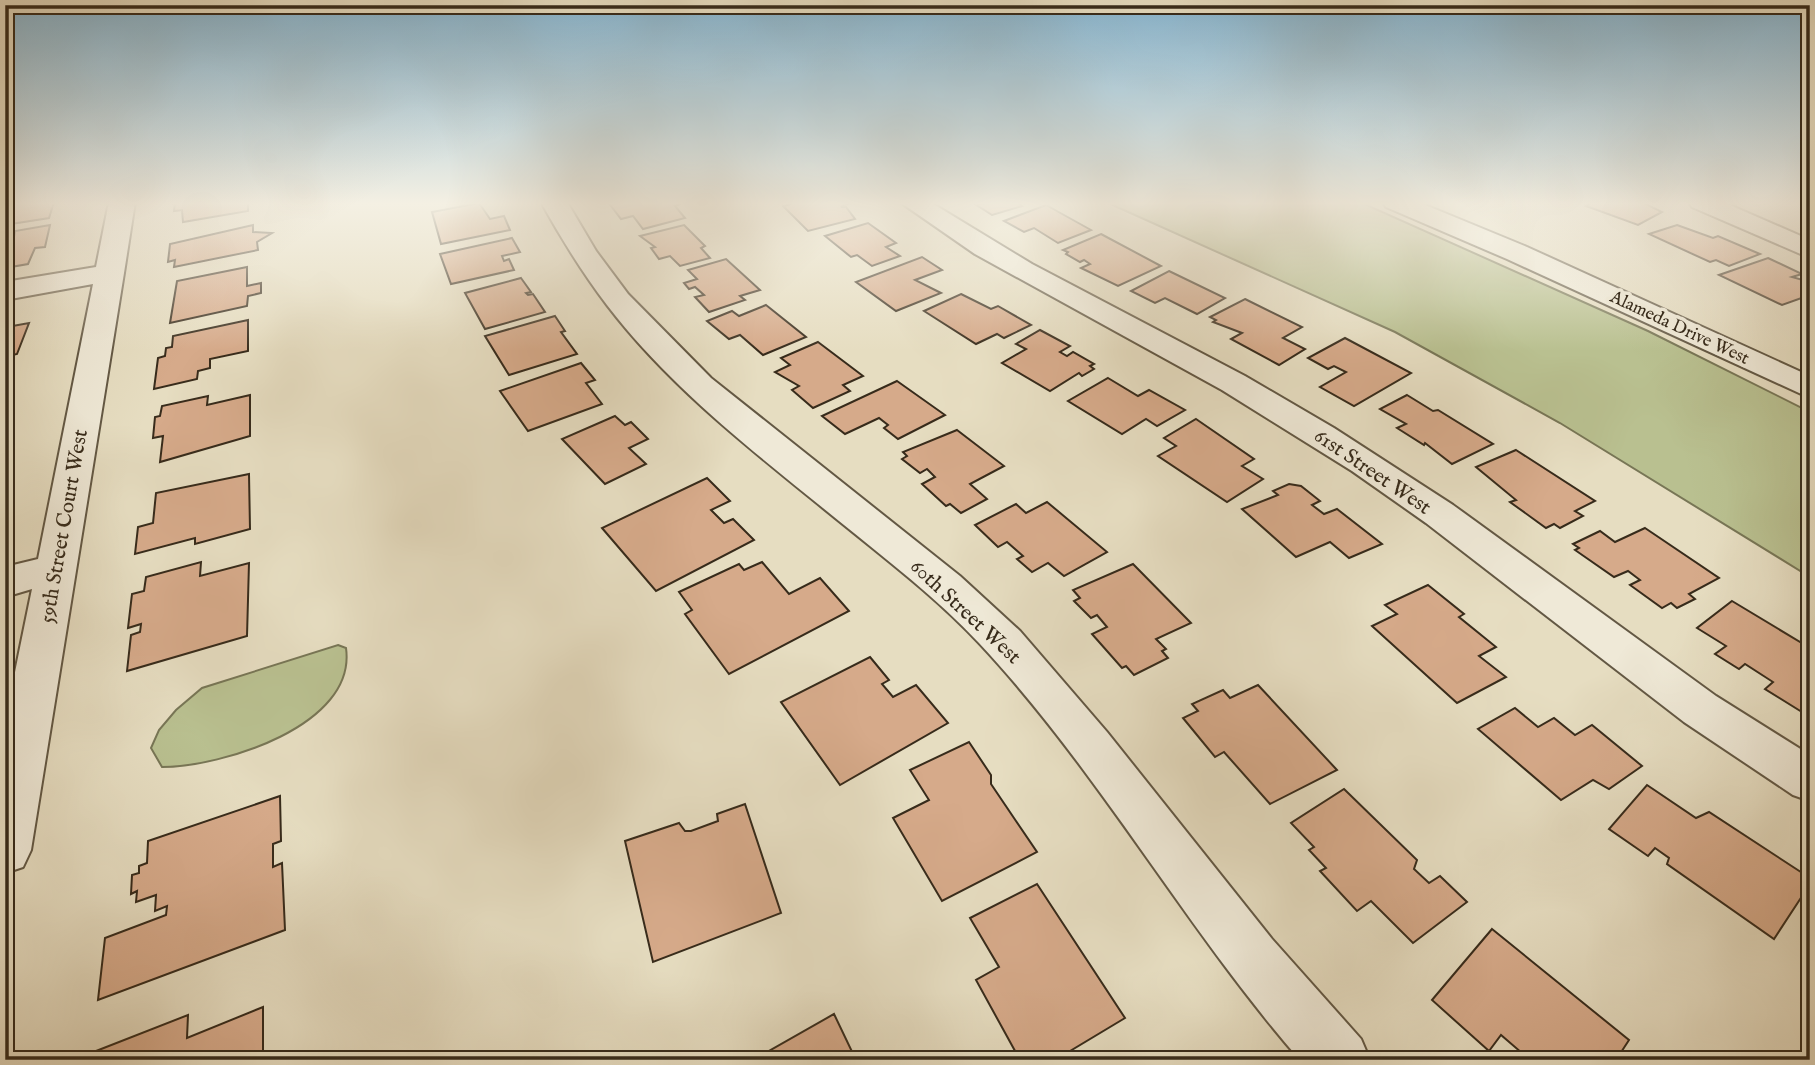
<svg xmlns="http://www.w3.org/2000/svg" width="1815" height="1065" font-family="'IM FELL English',serif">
<rect width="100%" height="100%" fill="#e6ddc1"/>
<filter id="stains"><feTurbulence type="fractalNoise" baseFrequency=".00286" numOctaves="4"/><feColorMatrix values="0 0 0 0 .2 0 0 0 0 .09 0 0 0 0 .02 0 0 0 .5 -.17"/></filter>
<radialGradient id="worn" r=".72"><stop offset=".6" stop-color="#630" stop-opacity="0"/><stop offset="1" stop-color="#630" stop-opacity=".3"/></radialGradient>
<g fill="#b9c090" stroke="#787656" stroke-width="2">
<path d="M1106,202H1360L1648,331L1810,412V577L1560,423L1395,332Z"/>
<path d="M338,645L346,648C357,726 221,767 162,767L151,748L159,730L176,710L202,688Z"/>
</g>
<g fill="#d6aa8a" stroke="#372b1b" stroke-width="2">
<path d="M5,202H54L49,218L11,224L13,218L5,219Z"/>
<path d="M175,202H248V211L183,222L182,210L174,211Z"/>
<path d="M608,202H685L675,206L685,218L643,229L633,216L621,219Z"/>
<path d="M799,202H851L841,207H846L855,219L808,231L783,206Z"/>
<path d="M1017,202L1022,206L992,215L975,204Z"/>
<path d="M1592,202H1642L1662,212L1638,225L1586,206Z"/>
<path d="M479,203L490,219L504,216L510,230L441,244L432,212Z"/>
<path d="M1046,205L1091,230L1058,243L1034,228L1024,232L1004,221Z"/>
<path d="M868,223L896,243L886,247L900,256L872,266L857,255L851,257L825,236Z"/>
<path d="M50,225L45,247L35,248L28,264L5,268V238L14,237L15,231Z"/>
<path d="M253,225V232L272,233L257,242L258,250L174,267L175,260L168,262L170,244Z"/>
<path d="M684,225L705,246L701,248L710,258L680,266L670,256L659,259L651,248L655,247L640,236Z"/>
<path d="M1677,225L1713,238L1718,236L1760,254L1729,266L1716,260L1710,262L1649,234Z"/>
<path d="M1101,234L1161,266L1118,286L1081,268L1090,264L1084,260L1080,262L1066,254L1068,252L1063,250Z"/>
<path d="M512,238L520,252L502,256L504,261L509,259L514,270L451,284L440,254Z"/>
<path d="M922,257L942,270L915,280L941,293L896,311L856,282Z"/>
<path d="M1768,258L1802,274L1792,277L1810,282V295L1782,305L1719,275Z"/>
<path d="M726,259L760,290L740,296L745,300L709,312L695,297L704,295L695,287L689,289L684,283L697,279L688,270Z"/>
<path d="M247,267V286L261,283V293L248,296L247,306L170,323L177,281Z"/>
<path d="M1169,271L1225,298L1197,314L1165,298L1155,303L1131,291Z"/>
<path d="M521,278L531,292L526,293L528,295L533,294L545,312L485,329L465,293Z"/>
<path d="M961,294L991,309L998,306L1031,325L1004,338L997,334L976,344L924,311Z"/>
<path d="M1245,299L1302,327L1283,338L1305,349L1279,365L1231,339L1242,333L1213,322L1216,320L1210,317Z"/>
<path d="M766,305L806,337L763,355L740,335L729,339L707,321L732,311L739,316Z"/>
<path d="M555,316L565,331L561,332L577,354L509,375L485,336Z"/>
<path d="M248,320V351L210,359V368L198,371L197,379L154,389L158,358L165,356L166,348L172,347L173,336Z"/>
<path d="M8,322L7,327L29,323L17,354L5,357V323Z"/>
<path d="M1040,330L1070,346L1060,352L1067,356L1073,352L1094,364L1090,366L1094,369L1082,376L1079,373L1050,391L1002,363L1026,349L1016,344Z"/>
<path d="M1345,338L1411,373L1354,406L1320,387L1346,372L1334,366L1328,369L1308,358Z"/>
<path d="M818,342L863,376L843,385L850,391L813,408L792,390L799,386L775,372L790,365L781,358Z"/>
<path d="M581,363L595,380L586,383L602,404L528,431L500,391Z"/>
<path d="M1108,378L1138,396L1149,390L1185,410L1157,426L1146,419L1122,434L1068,401Z"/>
<path d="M897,381L945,415L898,439L884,428L888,425L879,418L845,434L822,416Z"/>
<path d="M250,395V436L160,462L163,436L153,438L155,417L160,416L162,406L208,396L207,405Z"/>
<path d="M1407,395L1433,411L1438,410L1493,444L1452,464L1425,443L1424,445L1397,428L1406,424L1380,409Z"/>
<path d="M615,416L625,425L631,422L648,439L629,448L646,464L605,484L562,439Z"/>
<path d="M1196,419L1254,459L1242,466L1263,479L1227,502L1158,456L1176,446L1164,438Z"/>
<path d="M957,430L1004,466L970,484L987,499L961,513L950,504L946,506L922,484L935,477L927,469L920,473L902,459L907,456L903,452Z"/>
<path d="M1516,450L1595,501L1575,511L1583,516L1560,528L1554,524L1546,528L1510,502L1516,500L1476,467Z"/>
<path d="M249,474L250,529L195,544V538L135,554L138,527L153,523L156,493Z"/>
<path d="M707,478L730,501L711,510L724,523L733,519L754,540L656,591L602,528Z"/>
<path d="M1289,484L1301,486L1320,501L1312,505L1324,514L1337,509L1382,544L1349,558L1330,542L1296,557L1242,509L1278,495L1273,491Z"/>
<path d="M1047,502L1107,552L1064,576L1048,563L1032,572L1017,559L1023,556L1007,542L998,547L975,525L1016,504L1026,513Z"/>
<path d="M1645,528L1719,578L1689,594L1695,599L1677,608L1671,603L1662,608L1630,585L1640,580L1628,571L1614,577L1575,550L1579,548L1573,544L1600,531L1615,542Z"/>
<path d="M201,562L200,576L249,563L247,636L127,671L131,635L140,632L141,624L128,628L132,594L144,591L146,577Z"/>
<path d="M762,562L789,594L820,578L849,611L729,674L685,614L692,610L679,592L739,564L744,570Z"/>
<path d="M1133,564L1191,623L1156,639L1166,649L1162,651L1168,658L1134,675L1126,666L1122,668L1092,634L1107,627L1097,615L1091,618L1074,601L1080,598L1073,590Z"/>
<path d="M1428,585L1464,614L1459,617L1496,647L1479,656L1506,677L1457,703L1372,626L1397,614L1385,605Z"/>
<path d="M1732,601L1810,648V717L1765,689L1773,682L1745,664L1739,669L1715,654L1726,646L1697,628Z"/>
<path d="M870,657L889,680L882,684L893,697L916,685L948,723L840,785L781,702Z"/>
<path d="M1258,685L1337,770L1270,804L1224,752L1215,757L1183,718L1198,711L1192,704L1223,690L1230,698Z"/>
<path d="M1515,708L1538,727L1554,718L1575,735L1592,725L1642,766L1609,789L1593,780L1561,800L1478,729Z"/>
<path d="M969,742L991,775V784L1037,852L942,901L893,818L929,800L910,770Z"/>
<path d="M1647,785L1696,818L1709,812L1810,878V884L1774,939L1667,864L1669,858L1655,848L1648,856L1609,829Z"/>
<path d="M1344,789L1417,860L1414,869L1429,883L1440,876L1467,902L1413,943L1371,901L1357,911L1320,871L1326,868L1309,850L1314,847L1291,823Z"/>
<path d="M280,796L281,841L273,844V867L282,863L285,930L98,1000L105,938L166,915L167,906L155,911L156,895L136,902L137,891L131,894L132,875L139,873V866L147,863L148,841Z"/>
<path d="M745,804L781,913L653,962L625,841L679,823L685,831H691L718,821L717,814Z"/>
<path d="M1037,884L1125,1018L1055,1060H1020L976,980L999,967L970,918Z"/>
<path d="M1492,929L1629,1040L1616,1060H1530L1501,1035L1489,1051L1432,1000Z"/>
<path d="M263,1007V1060H95L96,1051L188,1015L187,1038Z"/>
<path d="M834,1014L856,1060H753Z"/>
</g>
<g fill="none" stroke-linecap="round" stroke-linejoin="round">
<g stroke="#635844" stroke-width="4">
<g id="minor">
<path d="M109,202H135L124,273L31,850L23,867L5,873V721L32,589L5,597V567L38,559L93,284L5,300V282L96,267Z"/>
<path d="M541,202H567L596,251L628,294L711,378L960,576L1020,631L1107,732L1272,939L1361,1039L1370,1060H1300C1185,928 1099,771 979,643C937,598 887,560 839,521C758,455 671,389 607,305C582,272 561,238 541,202Z"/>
<path d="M900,202H930L1032,264L1245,376L1334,428L1453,505L1716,696L1810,755V801L1793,795L1684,722L1426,523L1352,471L1222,390L975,254Z"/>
<path d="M1383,202H1418L1527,247L1810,376V398L1507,259L1386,207Z"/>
<path d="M1689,202H1723L1810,240V258L1692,207Z"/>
</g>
</g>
<use href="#minor" fill="#efe9d7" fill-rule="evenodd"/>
</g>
<linearGradient id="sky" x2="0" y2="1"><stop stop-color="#87b7d3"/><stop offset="0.58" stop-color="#f4f0e3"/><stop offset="1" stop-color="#f4f0e3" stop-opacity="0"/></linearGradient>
<rect width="1815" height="351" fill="url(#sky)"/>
<g text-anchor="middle" stroke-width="7" stroke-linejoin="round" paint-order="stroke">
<g font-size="18" fill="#372b1b" stroke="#efe9d7">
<text transform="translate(1680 327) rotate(25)" y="6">Alameda Drive West</text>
</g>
<g font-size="21" fill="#372b1b" stroke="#efe9d7">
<text transform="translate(1373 471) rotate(34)" y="7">61st Street West</text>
<text transform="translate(63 526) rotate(-80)" y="7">59th Street Court West</text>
<text transform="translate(966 611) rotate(43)" y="7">60th Street West</text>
</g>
</g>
<rect width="1815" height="1065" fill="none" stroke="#e6ddc1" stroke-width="28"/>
<rect x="7" y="7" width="1801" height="1051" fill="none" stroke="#372b1b" stroke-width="3.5"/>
<rect x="14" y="14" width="1787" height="1037" fill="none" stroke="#372b1b" stroke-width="2"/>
<rect width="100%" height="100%" filter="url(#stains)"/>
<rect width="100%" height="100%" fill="url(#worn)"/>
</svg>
